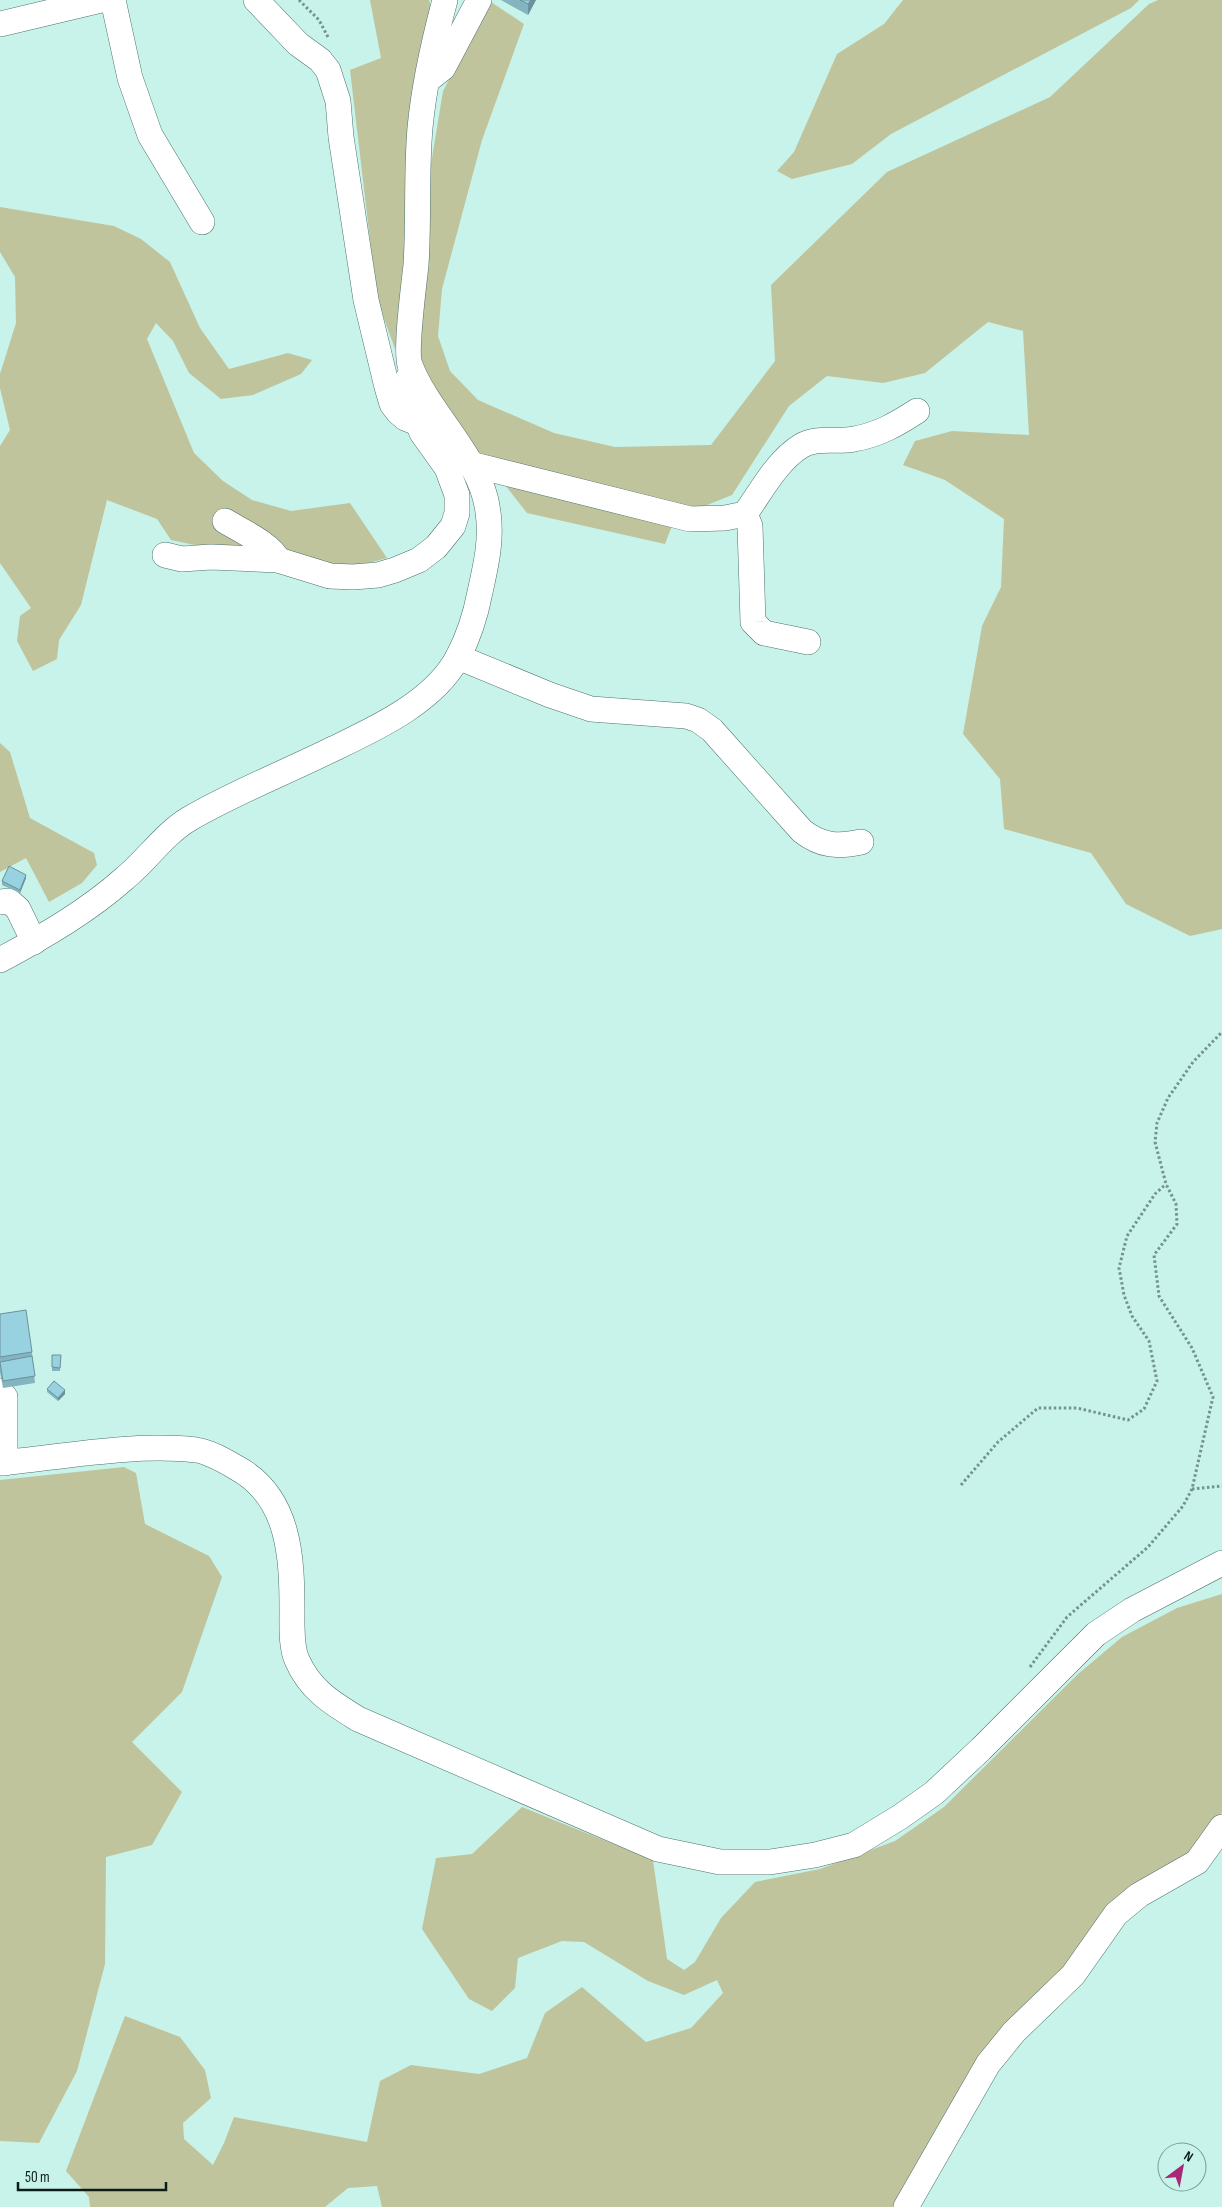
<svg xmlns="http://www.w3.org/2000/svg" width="1222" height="2207" font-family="'Sofia Sans Condensed',sans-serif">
<rect width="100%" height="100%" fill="#c8f3ea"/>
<g fill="#bfc49c">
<path d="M370,0H429L433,13L410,235L395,349L377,299L350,70L381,58Z"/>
<path d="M903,0H1139L1131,8L891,134L852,164L792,179L777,171L794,152L837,54L884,24Z"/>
<path d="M1158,0H1222V929L1190,936L1126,904L1091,853L1004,829L1000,779L963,734L982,626L1001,587L1004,519L945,480L903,465L915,441L952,431L1029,435L1023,331L988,322L925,373L883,383L827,376L789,406L732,495L675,518L665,544L527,513L491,467L450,428L410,361L429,176L443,91L491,2L524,24L482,140L442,289L438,336L450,371L478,400L554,433L615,447L711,445L775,361L771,285L887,172L1050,97L1149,4Z"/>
<path d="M0,207L114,226L141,239L170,262L200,328L229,369L288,353L312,360L301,374L253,395L221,399L189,373L173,341L156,323L147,339L194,453L223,481L252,500L291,511L350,503L387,558L350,568L270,561L171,540L157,519L107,500L81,605L59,640L57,659L33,671L17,641L20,616L31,608L0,563V446L10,430L0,388V374L16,323L15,277L0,252Z"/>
<path d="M0,743L10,752L30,818L94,853L97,865L82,883L49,902L26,858L0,872Z"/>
<path d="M124,1467L136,1473L145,1524L209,1556L222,1577L182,1692L132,1742L182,1792L152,1845L106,1857L105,1964L77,2071L39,2143L0,2141V1480Z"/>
<path d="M1222,1594V1812L1191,1858L1106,1917L902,2207H382L377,2186L348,2188L325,2207H90L89,2197L66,2171L125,2016L180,2037L205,2070L211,2098L183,2123L184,2139L213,2165L224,2143L234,2117L367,2142L380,2081L411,2065L479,2074L527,2058L545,2013L582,1987L646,2042L691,2028L723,1993L717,1980L684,1995L648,1981L584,1942L562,1941L518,1958L515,1988L492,2011L469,1999L422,1929L436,1858L472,1854L522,1807L653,1860L667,1959L684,1970L695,1962L721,1918L755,1882L820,1869L895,1841L944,1807L1078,1674L1122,1637L1177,1608Z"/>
</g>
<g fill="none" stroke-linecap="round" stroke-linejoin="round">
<g stroke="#4c736c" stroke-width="26">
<g id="minor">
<path d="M113,0L130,78L150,135L202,222"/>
<path d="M256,0L298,44L320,60L328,70L338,101L341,137L366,300L387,387L392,404L398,412L405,418L418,423"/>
<path d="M0,24L101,0"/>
<path d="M429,79L443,68L479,0"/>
<path d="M470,464L690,519L725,518L745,514C762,490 777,461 801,446C817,436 837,443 854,439C878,435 897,424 917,411"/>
<path d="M745,514L750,526L753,622L764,633L808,642"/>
<path d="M225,521C240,530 272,545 278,560"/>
<path d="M165,555L182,559L211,557L278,560L330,576L353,577L378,575L395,570L419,560L436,547L453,526L457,513V495L447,468L422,433L418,423L410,396L408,378"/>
<path d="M458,657L550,695L591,709L686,716L698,720L712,730L802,831C821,846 838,847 861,842"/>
<path d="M0,902L9,901L18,909L34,942"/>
<path d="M0,960C43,937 88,911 125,878C147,860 164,834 189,819C235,792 287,772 335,748C377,728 435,701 458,657C468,638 476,613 480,592C486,565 492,540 488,512C482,458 429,415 410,365C405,351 414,284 416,265C419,220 416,174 420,128C424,85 434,41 445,0"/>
<path d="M0,1391L5,1397V1463"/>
<path d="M0,1463C62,1457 134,1443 196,1450C210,1452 225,1461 237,1468C290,1497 292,1558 292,1611C292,1626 291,1647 297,1660C310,1690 332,1703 358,1719L658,1849L720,1862H770L815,1855L854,1845L900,1817L934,1793L981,1749L1096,1634L1132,1610L1222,1563"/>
<path d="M906,2207L988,2064L1014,2032L1073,1975L1116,1914L1139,1895L1197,1862L1222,1827"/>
</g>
</g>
<g stroke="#73938c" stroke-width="3" stroke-dasharray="2.5 2.5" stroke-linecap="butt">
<path d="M299,0L319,20L329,39"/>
<path d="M961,1485L998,1442L1038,1408H1077L1128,1420L1144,1409L1157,1381L1149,1341L1132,1316L1124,1295L1119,1268L1127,1236L1155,1194L1166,1184"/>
<path d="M1192,1489L1222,1486"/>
<path d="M1030,1667L1067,1617L1148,1547L1183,1506L1192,1489L1213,1397L1192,1348L1159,1296L1154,1255L1177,1224L1176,1204L1166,1184L1155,1142L1157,1123L1168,1098L1193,1062L1222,1032"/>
</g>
<use href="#minor" stroke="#fff" stroke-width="25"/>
</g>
<g fill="#83b4c0">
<path d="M501,0H536L528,15Z"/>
<path d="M26,878L20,893L2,885V881Z"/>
<path d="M0,1314L32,1352L35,1383L3,1388L0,1372Z"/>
<path d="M52,1355H61L60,1371H52Z"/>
<path d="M47,1389L65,1394L58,1401L47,1392Z"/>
</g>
<g fill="#6a929c">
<path d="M531,0H536L528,15V4Z"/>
<path d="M26,875V878L20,893V890Z"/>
<path d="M65,1390V1394L58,1401V1398Z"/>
</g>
<g fill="#98d1df" stroke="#6a929c">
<path d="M520,0H531L528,4Z"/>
<path d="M9,866L26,875L20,890L2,881Z"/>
<path d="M26,1310L32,1352L0,1357V1314Z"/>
<path d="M52,1355H61L60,1368L52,1367Z"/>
<path d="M32,1356L35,1376L3,1381L0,1362Z"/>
<path d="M54,1381L65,1390L58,1398L47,1389Z"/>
</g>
<g transform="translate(1182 2167) rotate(32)"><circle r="24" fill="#c8f3ea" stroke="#7d9d96"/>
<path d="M0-4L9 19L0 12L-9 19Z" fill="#a92978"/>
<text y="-8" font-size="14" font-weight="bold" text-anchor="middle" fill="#0c1d19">N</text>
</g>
<path d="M18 2182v8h148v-8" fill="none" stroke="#0c1d19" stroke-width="2.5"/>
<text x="25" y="2182" font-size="15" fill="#0c1d19" stroke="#c8f3ea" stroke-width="4" paint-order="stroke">50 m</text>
</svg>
